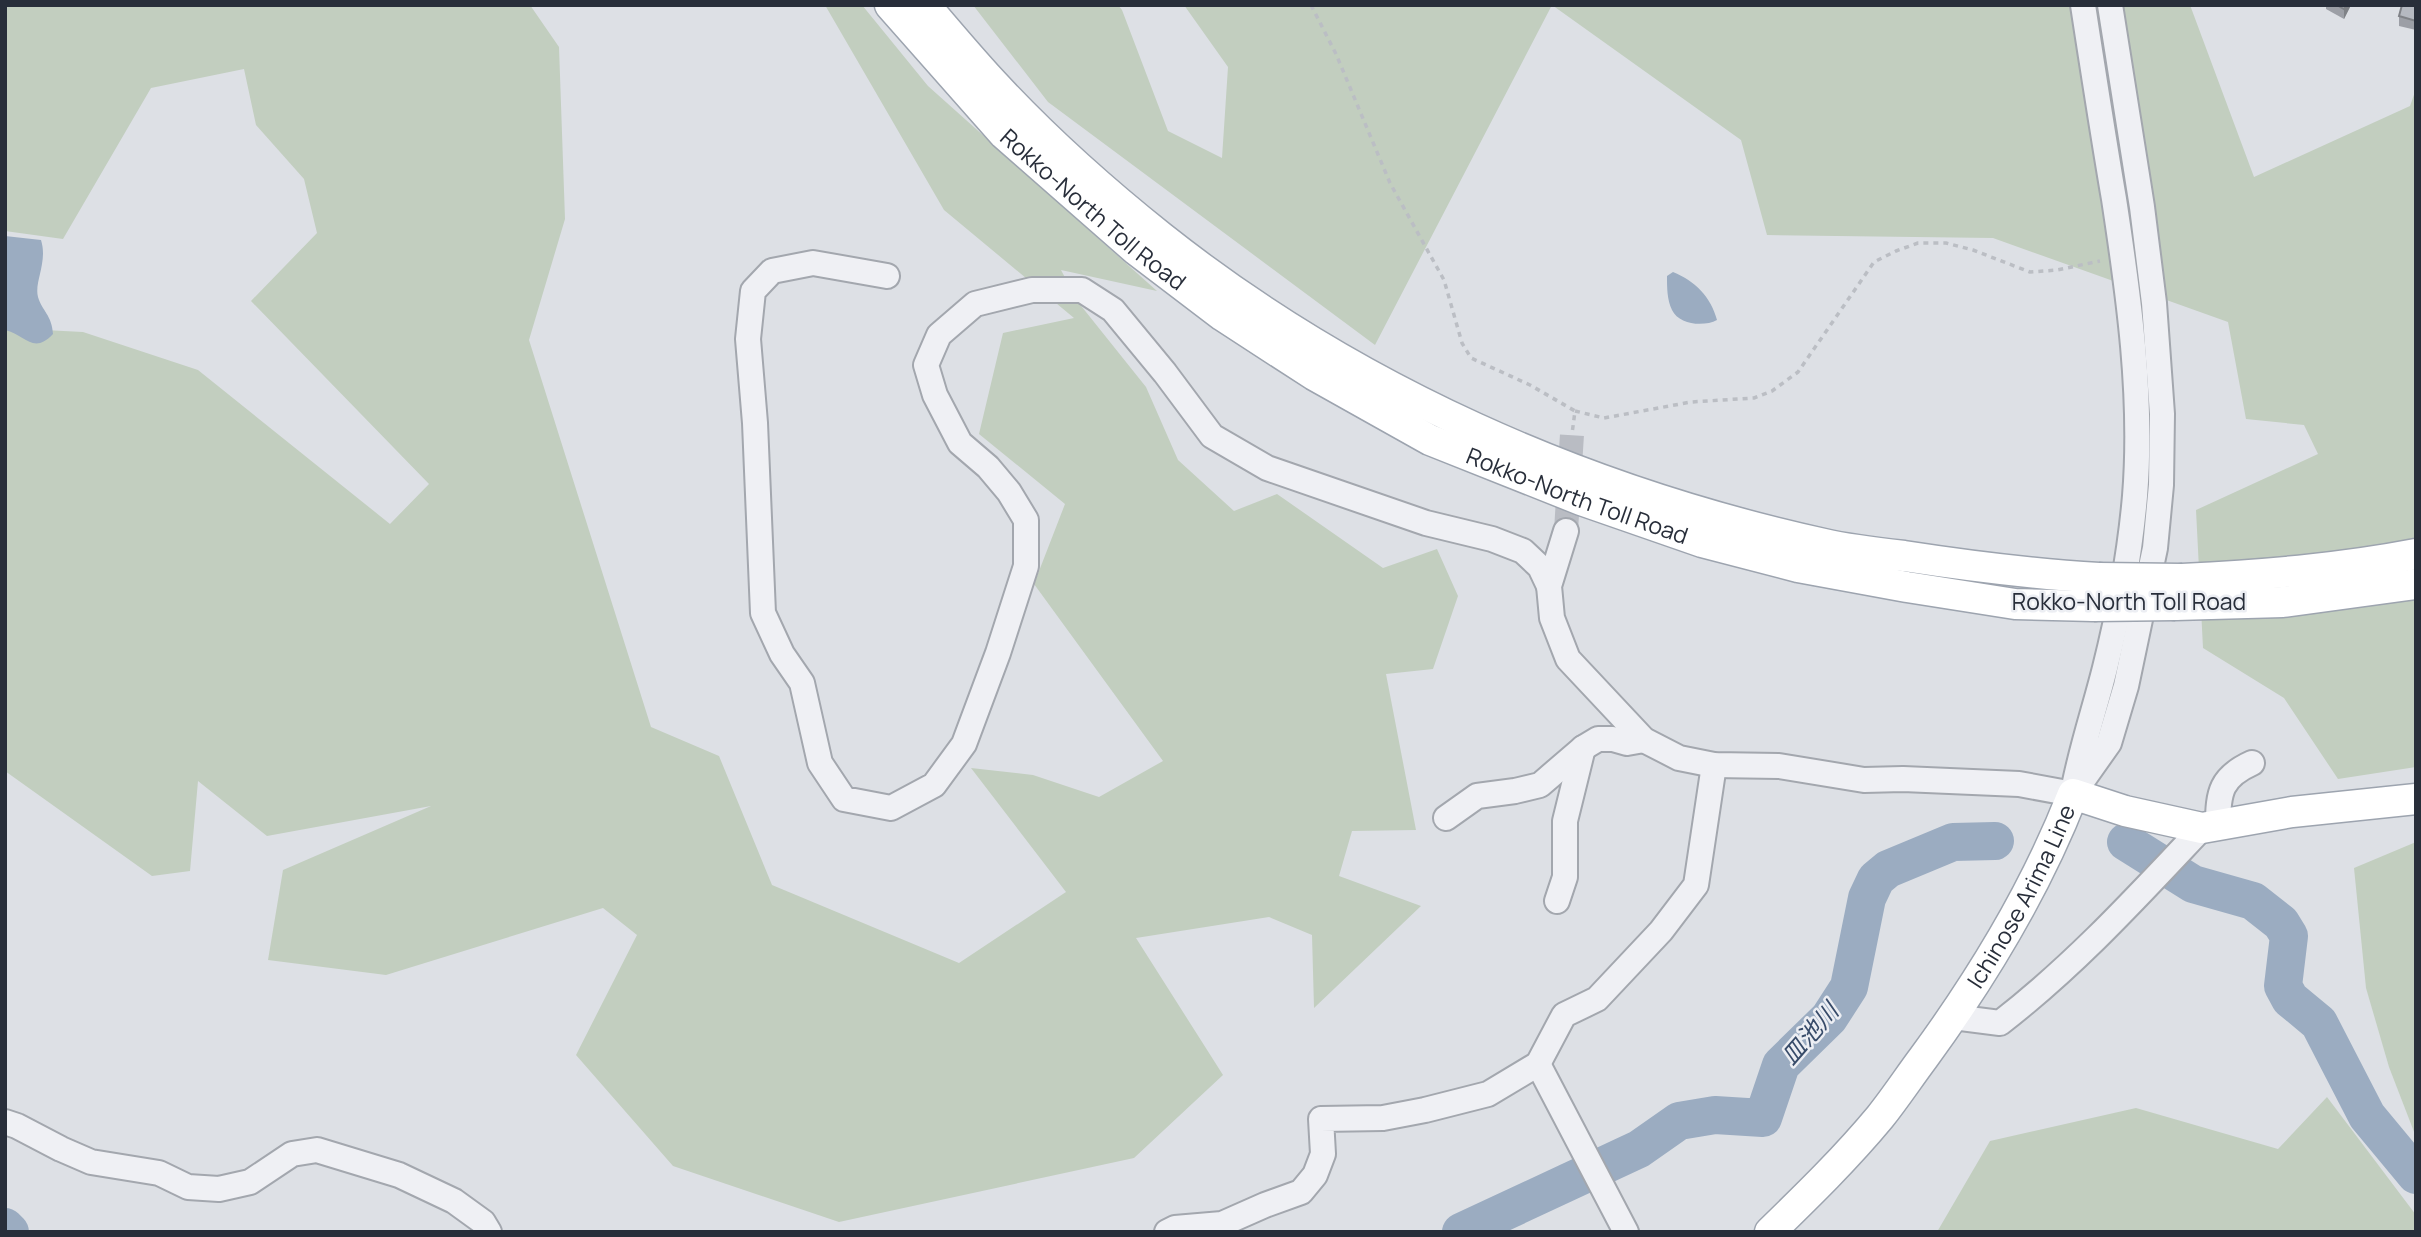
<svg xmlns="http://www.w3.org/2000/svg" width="2421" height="1237" font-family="Manrope,'Noto Sans JP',sans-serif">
<rect width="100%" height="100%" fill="#dde0e5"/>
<g fill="#c2cebf">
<path d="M5,5H530L559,47L565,219L529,340L651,727L719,756L772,885L959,963L1066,892L971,768L1033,775L1099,797L1163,761L1034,584L1065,504L979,434L1003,333L1074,318L944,210L825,5H862L928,86L1157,291L1061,270L1078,302L1146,387L1178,460L1234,511L1277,494L1383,568L1437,549L1458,596L1433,669L1386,674L1416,830L1352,831L1339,876L1421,906L1314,1008L1312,935L1269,917L1136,938L1223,1075L1134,1158L839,1222L673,1166L576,1055L637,935L603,908L386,975L268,960L283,870L431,806L267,836L198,781L190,871L152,876L5,771V328L83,332L198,370L390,524L429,484L251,301L317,233L304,179L256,125L244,69L151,88L63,239L5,231Z"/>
<path d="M973,5H1118L1122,10L1168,131L1222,158L1228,67L1184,5H1552L1375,345L1048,102Z"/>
<path d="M1552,5H2190L2254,177L2410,106L2416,89V767L2338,779L2284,698L2203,648L2196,510L2318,454L2304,425L2246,419L2228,322L1993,238L1767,235L1741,140Z"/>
<path d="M2416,842V1137L2389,1067L2366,988L2354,868Z"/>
<path d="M2327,1097L2416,1215V1232H1937L1990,1141L2136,1108L2278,1149Z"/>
</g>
<g fill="#9bacc1">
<path d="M5,236L41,240C48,262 34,282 38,297C42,311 52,315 53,334C33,355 26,335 5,330Z"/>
<path d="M1673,272C1695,281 1711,297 1717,320C1704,327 1679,325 1672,310C1667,300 1667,287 1667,276Z"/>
</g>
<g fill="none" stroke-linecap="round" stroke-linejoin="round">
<g stroke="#9bacc1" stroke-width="38">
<path d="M2126,842L2193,884L2253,901L2281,923L2289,936L2283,986L2290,999L2319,1023L2367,1116L2416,1175"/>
<path d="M5,1227L10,1232"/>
<path d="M1461,1232L1639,1149L1679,1121L1715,1115L1763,1118L1781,1065L1829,1018L1849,987L1867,898L1876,879L1888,869L1953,842L1995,841"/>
</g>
<path stroke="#b9bcc3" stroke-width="24" stroke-dasharray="24 12" stroke-linecap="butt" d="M1566,531L1572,434"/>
<g stroke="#a3a7ae" stroke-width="28">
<g id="minor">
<path d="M887,276L813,263L772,271L753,291L748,339L755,423L763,613L782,654L802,683L820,763L844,799L891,808L934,785L964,744L998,653L1026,566V520L1009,492L988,467L960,443L935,395L926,365L939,335L975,304L1032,290H1082L1113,310L1165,373L1212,436L1267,468L1426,523L1492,539L1523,551L1540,567L1549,586"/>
<path d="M1566,531L1549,586L1552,618L1568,659L1644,740L1679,758L1714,765L1779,766L1864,780L1903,779L2019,784L2073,794"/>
<path d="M2074,787C2082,746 2095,708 2105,668C2119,612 2130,554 2135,496C2143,397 2129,297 2114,199C2103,135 2093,70 2083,5"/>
<path d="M2073,794L2109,743L2126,686L2155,548L2161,485L2162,414L2154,303L2142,207L2110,5"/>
<path d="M1446,818L1477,796L1515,791L1540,785L1583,748L1598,739H1613L1627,743L1644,740"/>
<path d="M2218,825C2218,792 2221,777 2252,763"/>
<path d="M1557,901L1565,877V821L1583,748"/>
<path d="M1953,1017L2000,1023C2076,964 2136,898 2202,828"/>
<path d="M1538,1064L1626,1232"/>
<path d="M5,1122L17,1126L61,1149L91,1162L159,1173L188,1187L219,1189L250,1182L292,1154L317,1150L399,1175L454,1201L483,1222L489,1232"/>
<path d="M1167,1232L1175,1228L1222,1224L1265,1205L1301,1192L1315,1175L1323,1154L1321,1119L1383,1118L1425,1110L1488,1094L1538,1064L1564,1015L1597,999L1661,931L1696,885L1714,765"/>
</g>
</g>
<g stroke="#9da4af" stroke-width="33">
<g id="major">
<path id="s1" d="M890,5L1004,134L1135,249L1223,316L1314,375L1430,440L1581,500L1702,542L1798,567L1907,587L2015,604L2094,606"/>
<path d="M925,5C947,31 969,57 992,82C1043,137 1102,190 1161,237C1354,390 1584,491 1824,544C1850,550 1877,553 1904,556C1969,566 2033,574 2099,578"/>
<path d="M2182,579C2261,575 2338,569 2416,554"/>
<path d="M2175,605L2283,602L2416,584"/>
<path id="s2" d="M1770,1232C1808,1195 1846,1158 1880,1117C1896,1097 1909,1077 1924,1057C1984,975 2036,889 2073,794L2125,811L2202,828L2292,812L2416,799"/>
</g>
</g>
<g stroke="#bbbec4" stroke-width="3.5" stroke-dasharray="5 5" stroke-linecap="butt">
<path d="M1311,5L1336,54L1390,183L1444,280L1462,343L1471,358L1530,385L1575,411L1572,434"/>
<path d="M1575,411L1604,418L1691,402L1754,398L1772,391L1798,372L1874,262L1896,251L1918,243H1946L1973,250L2030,272L2057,270L2100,261"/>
</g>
<use href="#minor" stroke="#eff0f4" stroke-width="24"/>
<use href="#major" stroke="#fff" stroke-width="30"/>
<g stroke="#9da4af" stroke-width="33" stroke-linecap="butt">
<g id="major-bridge">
<path d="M2099,578L2182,579"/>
<path d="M2094,606L2175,605"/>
</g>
</g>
<use href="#major-bridge" stroke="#fff" stroke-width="30"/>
</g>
<g fill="#9c9fa6">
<path d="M2326,5H2351L2344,19L2326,9Z"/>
<path d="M2416,5V30L2399,26V16Z"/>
</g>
<path fill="#7f8287" d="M2346,5H2351L2344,19V9Z"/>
<g fill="#b5b9c1" stroke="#7f8287" stroke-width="2">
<path d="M2337,5H2346L2344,9Z"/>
<path d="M2402,5H2416V21L2399,16Z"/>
</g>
<g text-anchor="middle" stroke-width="5" stroke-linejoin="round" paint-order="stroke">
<g font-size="23" fill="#282e3a" stroke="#eceef3">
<text dy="8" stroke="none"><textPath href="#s1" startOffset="289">Rokko-North Toll Road</textPath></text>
<text dy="8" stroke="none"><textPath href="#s1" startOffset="856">Rokko-North Toll Road</textPath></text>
<text x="2129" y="610">Rokko-North Toll Road</text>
<text dy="8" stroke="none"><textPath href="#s2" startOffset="422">Ichinose Arima Line</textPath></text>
</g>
<g font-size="24" font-style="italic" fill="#374b69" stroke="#eceef3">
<text transform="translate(1810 1034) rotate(-49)" y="8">皿池川</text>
</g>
</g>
<rect width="2421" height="1237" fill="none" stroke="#282e3a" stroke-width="14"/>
</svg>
